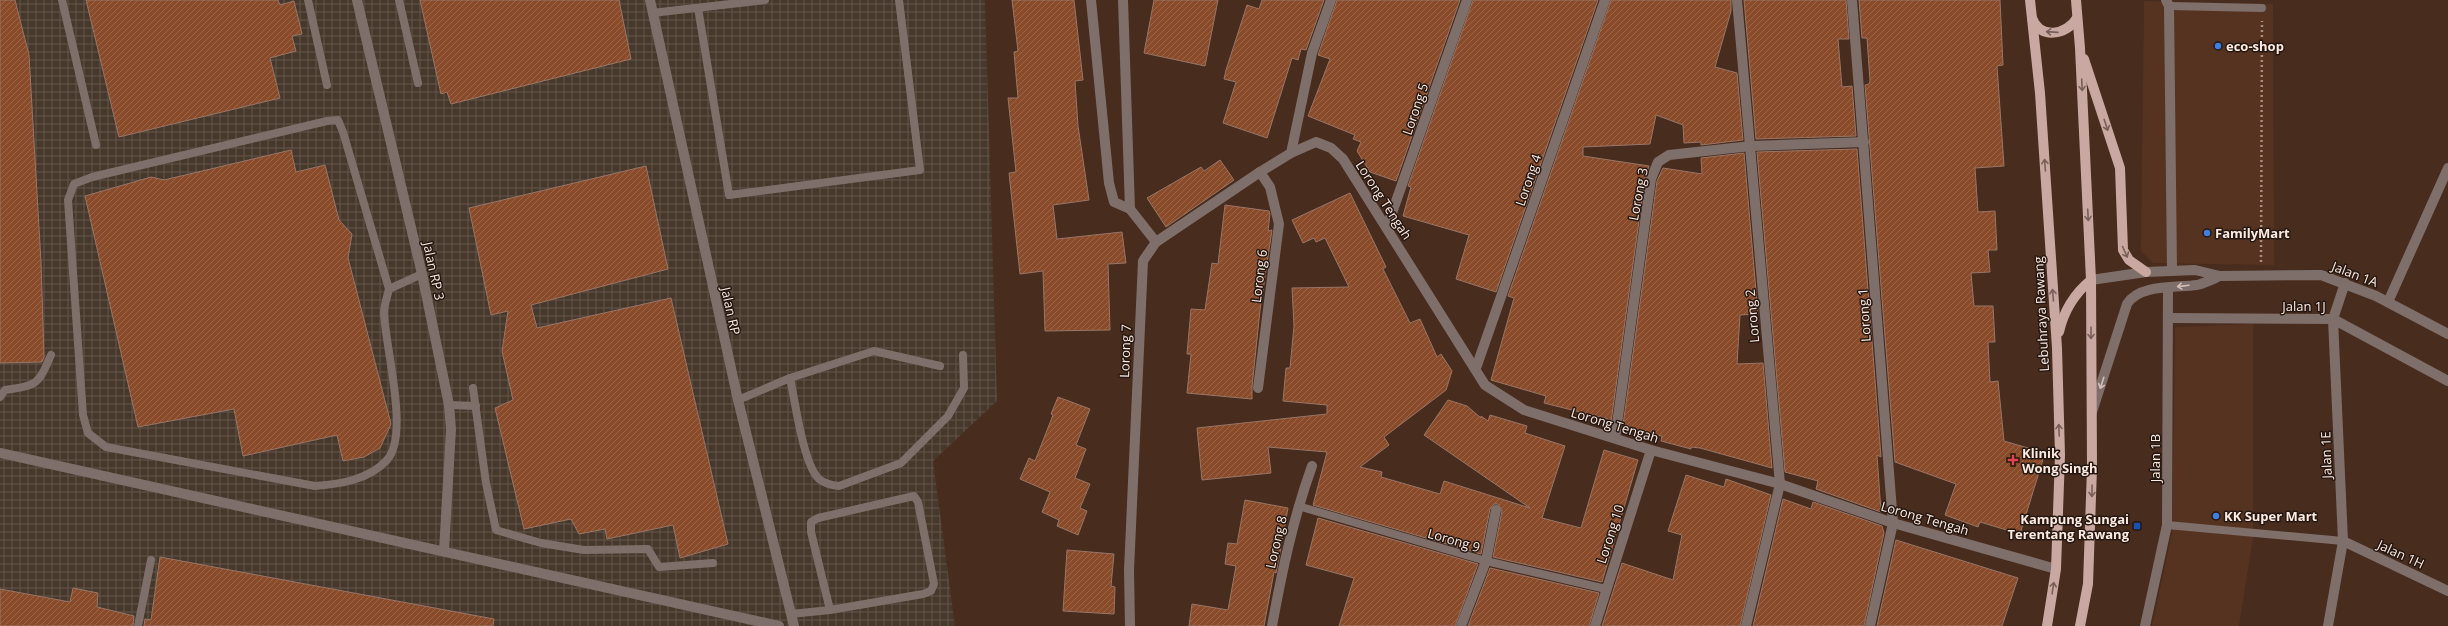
<svg xmlns="http://www.w3.org/2000/svg" width="2448" height="626" font-family="'Open Sans',sans-serif">
<defs>
<pattern id="industrial-grid" width="8" height="8" patternUnits="userSpaceOnUse"><rect width="8" height="8" fill="#47382c"/><path d="M0 4h8M4 0v8" fill="none" stroke="#62554a"/></pattern>
<pattern id="building-hatch" width="6" height="6" patternUnits="userSpaceOnUse"><rect width="6" height="6" fill="#8a4b2b"/><path d="M-1 1l2-2M0 6l6-6M5 7l2-2" fill="none" stroke="#9b6549"/></pattern>
</defs>
<rect width="100%" height="100%" fill="#482c1e"/>
<g fill="#563321">
<path d="M2144,1L2273,4L2274,265L2153,263L2141,251Z"/>
<path d="M2253,324V538L2239,626H2152L2172,533L2175,327Z"/>
</g>
<path fill="url(#industrial-grid)" d="M0,0H985L997,401L933,461L955,626H0Z"/>
<g fill="url(#building-hatch)" stroke="#987667">
<path d="M0,0H15L29,55L41,262L44,357L42,362L0,363Z"/>
<path d="M86,0H278L280,5L294,1L302,34L292,36L296,51L270,58L280,98L119,137Z"/>
<path d="M420,0H619L631,59L451,104L447,92L441,94Z"/>
<path d="M1012,0H1074L1083,80L1075,81L1078,126L1089,200L1053,205L1057,239L1122,232L1126,263L1108,264L1110,330L1045,331L1043,271L1020,274L1009,173L1016,172L1008,98H1018L1014,52L1018,51Z"/>
<path d="M1154,0H1218L1205,66L1144,53Z"/>
<path d="M1262,0H1324L1306,50L1301,49L1298,60L1292,58L1267,138L1223,123L1236,82L1224,79L1226,70L1247,5L1259,9Z"/>
<path d="M1337,0H1460L1396,181L1370,172L1357,151L1361,142L1353,139L1355,135L1308,116L1330,59L1318,55Z"/>
<path d="M1473,0H1598L1496,292L1456,279L1469,235L1403,216L1411,187L1408,186Z"/>
<path d="M1611,0H1731V11L1715,67L1737,73L1743,140L1701,145V142L1684,143L1683,125L1656,115L1650,144L1583,147V156L1649,166L1645,178L1611,422H1608V419L1544,403L1546,396L1491,380L1514,298L1508,296Z"/>
<path d="M1744,0H1846L1849,39H1838L1842,87L1852,86L1856,136L1756,139Z"/>
<path d="M1859,0H2000L2003,65L1997,66L2004,166L1975,168L1978,212L1995,211L1997,250H1988L1990,272L1971,273L1974,306H1993L1995,342H1988L1990,382L1998,381L2004,441L2045,453L2020,534L1980,522L1978,527L1945,515L1956,484L1895,462L1865,85L1869,84L1870,81L1867,38H1862Z"/>
<path d="M1857,149L1881,457L1877,455L1881,512L1816,489L1818,481L1785,472L1757,152Z"/>
<path d="M291,150L296,172L325,165L339,220L352,234L348,258L391,424L380,448L364,457L343,461L337,435L243,456L234,409L138,427L85,196L151,177L164,180Z"/>
<path d="M1744,153L1758,314L1740,315L1737,364L1763,363L1772,468L1700,448L1691,447V449L1661,441L1662,436L1629,429V426L1623,425L1657,181L1663,168L1702,174L1701,158Z"/>
<path d="M1220,160L1234,180L1166,227L1147,198L1201,167L1204,171Z"/>
<path d="M646,166L668,269L531,305L537,328L671,298L728,544L680,558L673,525L607,539L605,529L579,534L571,519L524,529L495,408L513,400L502,351L508,311L491,315L469,208Z"/>
<path d="M1350,193L1386,267L1383,269L1410,323L1420,319L1437,357L1441,354L1452,371L1446,390L1384,437L1389,445L1360,467L1382,472L1381,477L1440,494L1444,481L1530,508L1424,435L1448,400L1467,406L1481,418V416L1488,421L1490,415L1527,426L1525,433L1565,446L1542,518L1581,528L1604,450L1638,460L1602,582L1493,557L1502,511L1498,504H1494L1490,509L1481,554L1313,505L1327,452L1268,447L1271,473L1202,480L1197,428L1327,414V405L1283,401L1286,368H1290L1294,326L1292,288L1349,287L1325,238L1316,242L1314,238L1303,243L1292,220Z"/>
<path d="M1225,205L1269,211L1270,214L1268,231L1272,230L1260,310L1252,387V399L1187,393L1191,354H1187L1191,309L1205,310L1212,263L1218,264Z"/>
<path d="M1058,397L1090,409L1076,445L1086,449L1075,478L1090,484L1080,508L1087,511L1078,535L1057,526L1059,520L1042,512L1050,492L1020,479L1029,458L1035,461L1053,415L1051,414Z"/>
<path d="M1686,475L1724,487L1726,479L1771,495L1740,626H1602L1622,563L1673,580L1682,535L1668,531Z"/>
<path d="M1783,499L1811,509L1813,502L1882,526L1884,533L1864,626H1753Z"/>
<path d="M1245,500L1288,508L1280,552L1276,573L1274,572L1264,626H1189L1192,604L1228,610L1236,566L1225,564L1228,543L1237,544Z"/>
<path d="M1318,518L1478,564L1455,626H1339L1354,578L1306,565Z"/>
<path d="M1896,540L2018,578L2002,626H1877Z"/>
<path d="M1067,550L1114,554L1111,586L1115,587L1114,614L1063,611Z"/>
<path d="M160,557L494,619L493,626H144L145,619L151,620Z"/>
<path d="M1490,568L1599,593L1589,626H1468Z"/>
<path d="M73,588L98,593L97,607L134,616L133,626H0V589L70,602Z"/>
</g>
<g fill="none" stroke-linecap="round" stroke-linejoin="round">
<path stroke="#a58e82" stroke-width="2.5" stroke-dasharray="2 3" stroke-linecap="butt" d="M2261,262L2262,21"/>
<g stroke="#7f6f6b" stroke-width="8">
<path d="M62,0L96,145"/>
<path d="M308,0L327,85"/>
<path d="M399,0L418,83"/>
<path d="M2169,6L2262,8"/>
<path d="M698,8L729,195L920,170L899,0"/>
<path d="M652,13L765,0"/>
<path d="M389,289L343,132L338,120L327,121L92,177L74,184L68,200L83,415L88,433L106,447L315,486C340,484 369,480 387,460C410,435 385,346 384,313C384,306 387,297 389,289L422,274"/>
<path d="M790,378C795,400 803,464 819,479C825,484 831,485 839,486L901,463L948,416L964,388L963,355"/>
<path d="M473,388L486,483L496,530L541,543L584,550L648,549L659,567L713,563"/>
<path d="M0,397L5,390C38,385 38,385 51,355"/>
<path d="M738,400L790,378L874,351L940,366"/>
<path d="M449,405L476,406"/>
<path d="M1298,506L1486,561L1606,589"/>
<path d="M2167,525L2343,541"/>
<path d="M791,614L830,610L923,594L931,591L934,584L918,502L914,496L818,518L811,522V532L830,610"/>
<path d="M138,626L151,560"/>
</g>
<g stroke="#7f6f6b" stroke-width="10">
<path d="M357,0L422,274L449,405L451,429L444,551"/>
<path d="M1091,0L1109,183L1114,202L1130,209"/>
<path d="M1123,0L1130,209L1156,242"/>
<path d="M1737,0L1780,484L1746,626"/>
<path d="M1852,0L1893,523L1870,626"/>
<path d="M2166,0L2169,6L2172,271"/>
<path d="M1291,153L1312,53L1331,0"/>
<path d="M1387,227L1467,0"/>
<path d="M2091,280L2146,272L2195,270L2220,276L2321,275L2376,296L2448,334"/>
<path d="M2388,302L2448,168"/>
<path d="M2168,318L2333,319L2448,381"/>
<path d="M1476,368L1605,0"/>
<path d="M1258,388L1279,224L1270,187L1260,172"/>
<path d="M2092,412L2127,304C2139,284 2176,288 2197,285C2205,283 2213,279 2220,276"/>
<path d="M1615,438L1651,179L1658,162L1669,155L1751,146L1864,142"/>
<path d="M0,453L779,626"/>
<path d="M2343,541L2448,591"/>
<path d="M1130,626L1129,570L1143,261L1156,242L1260,172L1291,153L1316,142L1331,148L1343,159L1485,385L1524,410L1651,450L1780,484L1893,523L2056,569"/>
<path d="M1272,626C1282,571 1293,519 1312,466"/>
<path d="M1461,626L1486,561L1496,510"/>
<path d="M1595,626L1651,450"/>
<path d="M2145,626L2167,525L2168,288"/>
<path d="M2328,626L2343,541L2333,319L2345,283"/>
</g>
<path stroke="#7f6f6b" stroke-width="10" d="M650,0L738,400L794,626"/>
<g stroke="#caa8a2" stroke-width="10">
<path d="M2030,0L2040,93L2057,348L2060,455L2056,569L2047,626"/>
<path d="M2076,0L2080,48L2091,280L2092,468L2088,584L2080,626"/>
<path d="M2032,18C2040,40 2067,35 2077,18"/>
<path d="M2084,59L2120,168L2123,250L2129,260L2146,272"/>
<path d="M2059,332C2064,310 2074,294 2091,280"/>
</g>
</g>
<defs><path id="oneway-shaft" d="M-6 0H5M1.5-3L5.5 0L1.5 3" fill="none" stroke-width="1.6" stroke-linecap="round" stroke-linejoin="round"/></defs>
<g stroke="#78605a">
<use href="#oneway-shaft" transform="translate(2052 32) rotate(-176)"/>
<use href="#oneway-shaft" transform="translate(2082 85) rotate(87)"/>
<use href="#oneway-shaft" transform="translate(2106 125) rotate(72)"/>
<use href="#oneway-shaft" transform="translate(2045 165) rotate(-94)"/>
<use href="#oneway-shaft" transform="translate(2088 215) rotate(87)"/>
<use href="#oneway-shaft" transform="translate(2125 252) rotate(66)"/>
<use href="#oneway-shaft" transform="translate(2053 295) rotate(-94)"/>
<use href="#oneway-shaft" transform="translate(2091 333) rotate(90)"/>
<use href="#oneway-shaft" transform="translate(2059 430) rotate(-92)"/>
<use href="#oneway-shaft" transform="translate(2092 491) rotate(91)"/>
<use href="#oneway-shaft" transform="translate(2053 588) rotate(-81)"/>
</g>
<g stroke="#d1bfb8">
<use href="#oneway-shaft" transform="translate(2183 286) rotate(173)"/>
<use href="#oneway-shaft" transform="translate(2102 383) rotate(108)"/>
</g>
<g fill="#3f7fe0" stroke="#251812" stroke-width="1.5">
<circle cx="2218" cy="46" r="4"/>
<circle cx="2207" cy="233" r="4"/>
<circle cx="2216" cy="516" r="4"/>
</g>
<path fill="#e0444e" stroke="#251812" stroke-width="1.5" d="M2011 454h4v4h4v4h-4v4h-4v-4h-4v-4h4z"/>
<rect fill="#1a4fb4" stroke="#251812" stroke-width="1.5" x="2133" y="522" width="8" height="8" rx="2"/>
<g text-anchor="middle" stroke-width="3" stroke-linejoin="round" paint-order="stroke">
<g font-size="13" font-weight="bold" fill="#fdeae1" stroke="#251812" text-anchor="start">
<text x="2226" y="51">eco-shop</text>
<text x="2215" y="238">FamilyMart</text>
<text x="2022" y="458">Klinik<tspan x="2022" dy="15">Wong Singh</tspan></text>
<text x="2224" y="521">KK Super Mart</text>
<text x="2129" y="524" text-anchor="end">Kampung Sungai<tspan x="2129" dy="15">Terentang Rawang</tspan></text>
</g>
<g font-size="13" fill="#fdeae1" stroke="#251812">
<text transform="translate(1415 109) rotate(-71)" y="5">Lorong 5</text>
<text transform="translate(1528 180) rotate(-71)" y="5">Lorong 4</text>
<text transform="translate(1638 194) rotate(-79)" y="5">Lorong 3</text>
<text transform="translate(1384 200) rotate(57)" y="5">Lorong Tengah</text>
<text transform="translate(434 271) rotate(78)" y="5">Jalan RP 3</text>
<text transform="translate(2355 274) rotate(21)" y="5">Jalan 1A</text>
<text transform="translate(1259 276) rotate(-83)" y="5">Lorong 6</text>
<text x="2304" y="311">Jalan 1J</text>
<text transform="translate(731 311) rotate(78)" y="5">Jalan RP</text>
<text transform="translate(2041 314) rotate(-93)" y="5">Lebuhraya Rawang</text>
<text transform="translate(1864 315) rotate(-94)" y="5">Lorong 1</text>
<text transform="translate(1752 316) rotate(-95)" y="5">Lorong 2</text>
<text transform="translate(1125 351) rotate(-88)" y="5">Lorong 7</text>
<text transform="translate(1615 425) rotate(17)" y="5">Lorong Tengah</text>
<text transform="translate(2326 455) rotate(-92)" y="5">Jalan 1E</text>
<text transform="translate(2155 458) rotate(-90)" y="5">Jalan 1B</text>
<text transform="translate(1925 518) rotate(16)" y="5">Lorong Tengah</text>
<text transform="translate(1610 534) rotate(-72)" y="5">Lorong 10</text>
<text transform="translate(1454 540) rotate(16)" y="5">Lorong 9</text>
<text transform="translate(1276 542) rotate(-77)" y="5">Lorong 8</text>
<text transform="translate(2401 554) rotate(25)" y="5">Jalan 1H</text>
</g>
</g>
</svg>
